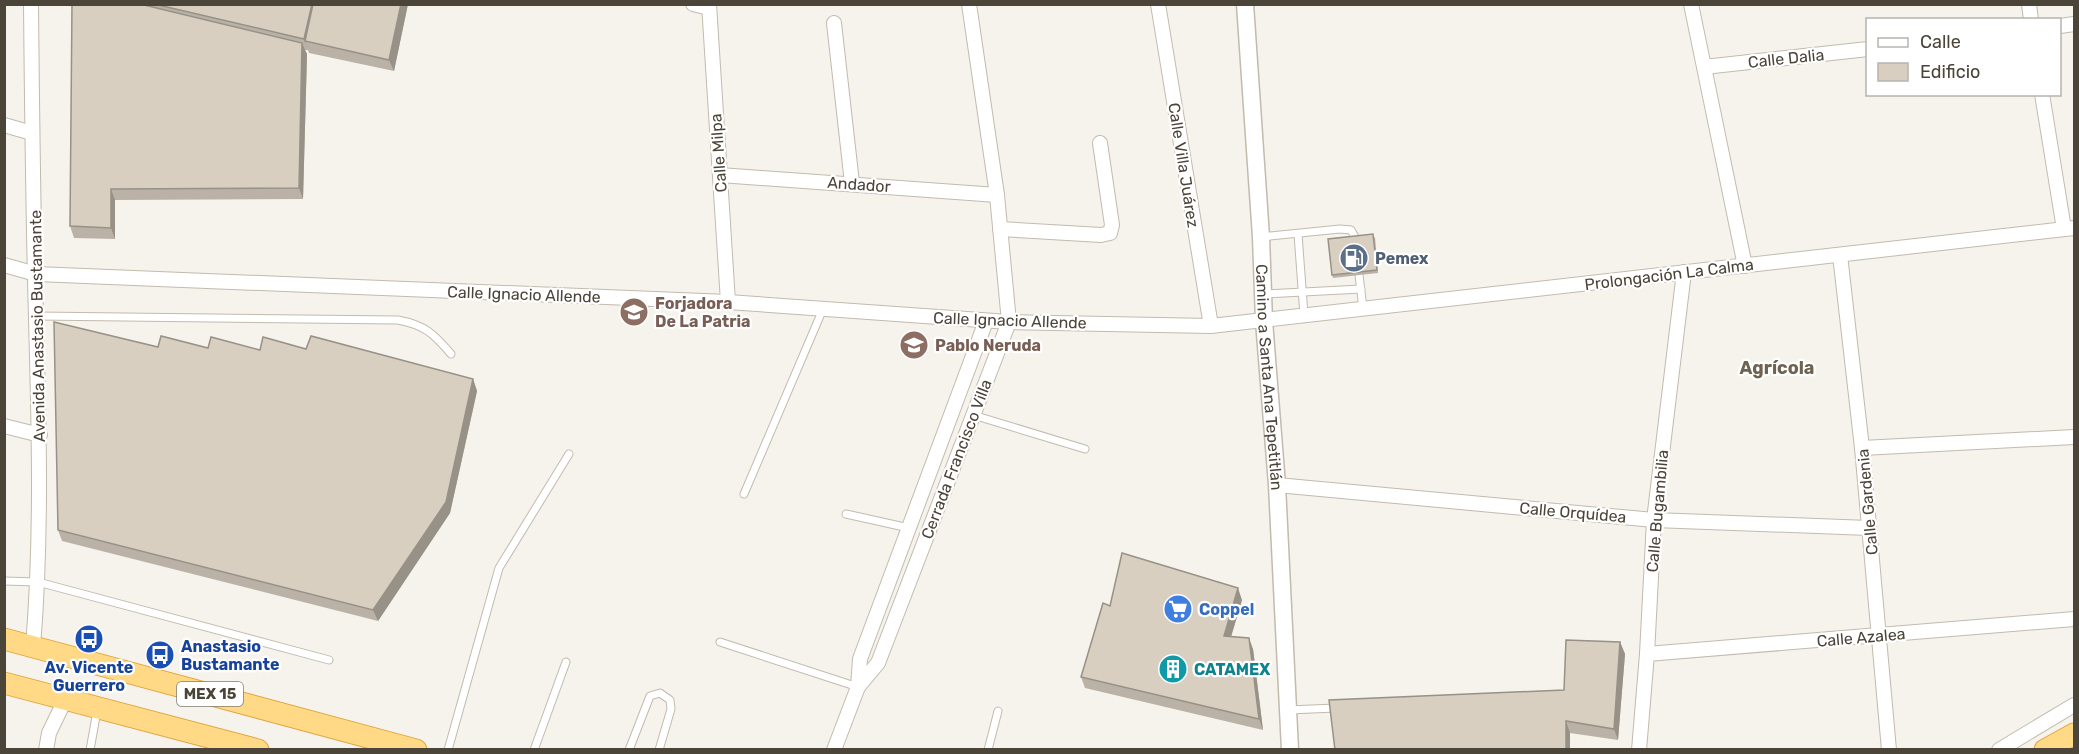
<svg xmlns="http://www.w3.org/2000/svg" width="2079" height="754" font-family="Rubik,sans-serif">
<rect width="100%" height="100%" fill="#f6f3ec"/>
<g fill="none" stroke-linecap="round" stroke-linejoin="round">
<g stroke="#c2bbae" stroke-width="9">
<g id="service">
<path d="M1298,234L1304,315"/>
<path d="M1261,237L1340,229L1351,230L1356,239"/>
<path d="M1359,275L1363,309"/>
<path d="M1265,294L1361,289"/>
<path d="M36,316L398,320C425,325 434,334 451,354"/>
<path d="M973,415L1085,449"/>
<path d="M744,494L823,309"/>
<path d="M846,514L909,528"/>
<path d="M4,581L38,582L329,660"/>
<path d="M720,642L858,687"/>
<path d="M1288,710L1336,708"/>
<path d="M90,750L97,711"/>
<path d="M448,750L499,568L569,454"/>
<path d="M534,750L566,662"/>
<path d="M629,750L650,696L660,693L670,700L671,709L659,750"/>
<path d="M988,750L998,711"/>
</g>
</g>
<g stroke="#c2bbae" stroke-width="16">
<g id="minor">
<path d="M31,4C32,109 33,214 36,319C39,428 42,537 33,647"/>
<path d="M693,4L709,8"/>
<path d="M709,4L728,302"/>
<path d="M1158,4L1211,326"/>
<path d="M1691,4L1745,266"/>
<path d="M2029,4L2031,20"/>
<path d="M834,23L852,183"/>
<path d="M2060,26L2074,24"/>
<path d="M1704,67L1868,49"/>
<path d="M2042,94L2064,229"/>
<path d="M4,125L32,133"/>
<path d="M720,175L997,195"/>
<path d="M1000,229L1101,235L1110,233L1112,225L1100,143"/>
<path d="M1840,255L1862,448L1889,750"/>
<path d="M4,265L36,274L728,302L1009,322L1211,326L2074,228"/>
<path d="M4,426L40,435"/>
<path d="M1862,448L2074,437"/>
<path d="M1277,485L1654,520L1869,528"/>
<path d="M1647,654L2074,619"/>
<path d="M858,687L878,663L1009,322L997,195L969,4"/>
<path d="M46,750L49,733L65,700"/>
<path d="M834,750L858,687L860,659L986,321"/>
<path d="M1639,750L1647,654L1654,520L1684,272"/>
<path d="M1999,750L2074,705"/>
</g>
</g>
<g stroke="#c2bbae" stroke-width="19">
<g id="tertiary">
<path id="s1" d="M1245,4L1261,237L1264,321L1277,485L1290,750"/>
</g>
</g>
<g stroke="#e0a43c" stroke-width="23">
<g id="trunk">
<path d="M4,639L416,750"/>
<path d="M4,683L258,750"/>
<path d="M2045,750L2074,734"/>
</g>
</g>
<use href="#service" stroke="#fff" stroke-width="7"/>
<use href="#minor" stroke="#fff" stroke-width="14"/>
<use href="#tertiary" stroke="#fff" stroke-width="16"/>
<use href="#trunk" stroke="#ffd985" stroke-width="21"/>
</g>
<g fill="#bab2a6">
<path d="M72,4H408L394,71L309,53L308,50H305L307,54L303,199L115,200V239L74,238L70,226Z"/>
<path d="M1375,237L1378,273L1333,278L1332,275Z"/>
<path d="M158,347L208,348L260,350L306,349L473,379L477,391L450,513L378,621L62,541L58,530Z"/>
<path d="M1242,600L1231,636L1253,649L1263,730L1085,688L1081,677L1110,606Z"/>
<path d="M1620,642L1625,654L1618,740L1570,733L1335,750L1564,690Z"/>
</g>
<g fill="#979187">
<path d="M312,4H319L305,41L308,50L304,39Z"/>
<path d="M401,4H408L394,71L389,60Z"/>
<path d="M302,43L307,54L303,199L299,188Z"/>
<path d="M111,189L115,200V239L111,228Z"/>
<path d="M473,379L477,391L450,513L378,621L373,610Z"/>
<path d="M1238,588L1242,600L1228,647L1224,636Z"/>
<path d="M1249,638L1253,649L1263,730L1259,719Z"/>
<path d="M1620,642L1625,654L1618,740L1614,729Z"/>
<path d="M1566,721L1570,733V750H1566Z"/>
</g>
<g fill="#d8cfc1" stroke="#979187" stroke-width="1.5">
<path d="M72,4H140L302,43L299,188L111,189V228L70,226Z"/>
<path d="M154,4H312L304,39Z"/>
<path d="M313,4H401L389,60L305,41Z"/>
<path d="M1373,234L1377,270L1332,275L1328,239Z"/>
<path d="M54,322L158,347L161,336L208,348L211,337L260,350L263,337L306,349L311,336L473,379L446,502L373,610L58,530Z"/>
<path d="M1122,553L1238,588L1224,636L1249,638L1259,719L1081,677L1103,603L1110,606Z"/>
<path d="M1566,640L1620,642L1614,729L1566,721V750H1335L1329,700L1564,690Z"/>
</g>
<defs>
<g id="fuel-disc" transform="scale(1.5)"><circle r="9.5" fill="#5c6f8a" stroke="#fff"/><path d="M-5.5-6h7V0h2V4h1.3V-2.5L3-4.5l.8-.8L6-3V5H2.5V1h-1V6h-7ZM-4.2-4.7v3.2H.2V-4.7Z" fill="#fff"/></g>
<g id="school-disc" transform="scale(1.5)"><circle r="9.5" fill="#8d6e63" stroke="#fff"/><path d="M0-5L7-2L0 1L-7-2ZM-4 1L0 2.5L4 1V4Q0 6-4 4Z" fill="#fff"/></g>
<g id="supermarket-disc" transform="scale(1.5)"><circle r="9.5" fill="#3f7fe0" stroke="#fff"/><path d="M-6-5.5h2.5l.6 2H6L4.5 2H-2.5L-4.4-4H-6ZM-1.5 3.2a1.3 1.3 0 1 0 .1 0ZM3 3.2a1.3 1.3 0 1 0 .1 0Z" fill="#fff"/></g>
<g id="bus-disc" transform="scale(1.5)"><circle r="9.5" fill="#1a4fb4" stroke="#fff"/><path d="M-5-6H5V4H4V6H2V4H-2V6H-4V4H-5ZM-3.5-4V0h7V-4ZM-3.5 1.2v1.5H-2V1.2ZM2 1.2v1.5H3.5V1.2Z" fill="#fff"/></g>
<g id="building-disc" transform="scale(1.5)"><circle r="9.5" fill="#0f9aa8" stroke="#fff"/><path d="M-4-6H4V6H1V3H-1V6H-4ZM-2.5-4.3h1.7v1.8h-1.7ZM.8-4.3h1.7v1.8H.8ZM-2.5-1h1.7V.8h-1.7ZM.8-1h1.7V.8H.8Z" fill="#fff"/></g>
</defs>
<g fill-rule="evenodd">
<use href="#fuel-disc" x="1354" y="258"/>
<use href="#school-disc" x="634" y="312"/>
<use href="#school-disc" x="914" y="345"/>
<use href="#supermarket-disc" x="1178" y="609"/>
<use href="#bus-disc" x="89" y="639"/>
<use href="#bus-disc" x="160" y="655"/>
<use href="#building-disc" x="1173" y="669"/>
</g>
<g text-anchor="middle" stroke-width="4.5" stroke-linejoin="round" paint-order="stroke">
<rect fill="#fff" stroke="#817c74" stroke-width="1.5" x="177" y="682" width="66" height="24" rx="4.5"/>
<g font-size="15" font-weight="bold" fill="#4b4439">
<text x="210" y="699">MEX 15</text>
</g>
<g font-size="16" fill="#4b4439" stroke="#fff">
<text transform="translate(1786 58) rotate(-6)" y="6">Calle Dalia</text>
<text transform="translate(718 153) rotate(-94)" y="6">Calle Milpa</text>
<text transform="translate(1184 165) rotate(81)" y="6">Calle Villa Juárez</text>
<text transform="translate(859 184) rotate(4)" y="6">Andador</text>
<text transform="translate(1669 274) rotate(-7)" y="6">Prolongación La Calma</text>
<text transform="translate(524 294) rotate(2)" y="6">Calle Ignacio Allende</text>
<text transform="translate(1010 320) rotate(2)" y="6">Calle Ignacio Allende</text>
<text transform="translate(37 326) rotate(-91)" y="6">Avenida Anastasio Bustamante</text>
<text dy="6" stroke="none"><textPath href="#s1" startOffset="374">Camino a Santa Ana Tepetitlán</textPath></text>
<text transform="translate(956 459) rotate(-69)" y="6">Cerrada Francisco Villa</text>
<text transform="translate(1867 502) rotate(-95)" y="6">Calle Gardenia</text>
<text transform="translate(1657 511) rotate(-85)" y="6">Calle Bugambilia</text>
<text transform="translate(1573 512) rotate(5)" y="6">Calle Orquídea</text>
<text transform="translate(1861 637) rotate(-5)" y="6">Calle Azalea</text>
</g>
<g font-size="16" font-weight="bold" fill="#4e5e75" stroke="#fff" text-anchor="start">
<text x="1375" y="264">Pemex</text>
</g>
<g font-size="16" font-weight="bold" fill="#785e54" stroke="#fff" text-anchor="start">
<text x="655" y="309">Forjadora<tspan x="655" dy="18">De La Patria</tspan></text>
<text x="935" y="351">Pablo Neruda</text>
</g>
<g font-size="16" font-weight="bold" fill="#366cbe" stroke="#fff" text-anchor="start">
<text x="1199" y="615">Coppel</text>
</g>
<g font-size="16" font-weight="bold" fill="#164399" stroke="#fff" text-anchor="start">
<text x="181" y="652">Anastasio<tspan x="181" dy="18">Bustamante</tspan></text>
<text x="89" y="673" text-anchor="middle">Av. Vicente<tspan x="89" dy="18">Guerrero</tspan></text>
</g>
<g font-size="16" font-weight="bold" fill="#0d838f" stroke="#fff" text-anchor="start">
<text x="1194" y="675">CATAMEX</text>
</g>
<g font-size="18" font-weight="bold" fill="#6e6250" stroke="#fff">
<text x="1777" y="374">Agrícola</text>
</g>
</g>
<rect width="2079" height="754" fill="none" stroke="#4b4439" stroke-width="12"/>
<rect x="1866" y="18" width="195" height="78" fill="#ffffff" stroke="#b7b4b0" stroke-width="1.5"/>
<rect x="1878" y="38" width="30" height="9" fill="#ffffff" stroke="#b7b4b0" stroke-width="1.5"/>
<text x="1920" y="48" font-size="18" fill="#4b4439">Calle</text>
<rect x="1878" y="63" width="30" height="18" fill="#d8cfc1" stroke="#b7b4b0" stroke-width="1.5"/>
<text x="1920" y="78" font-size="18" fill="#4b4439">Edificio</text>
</svg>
